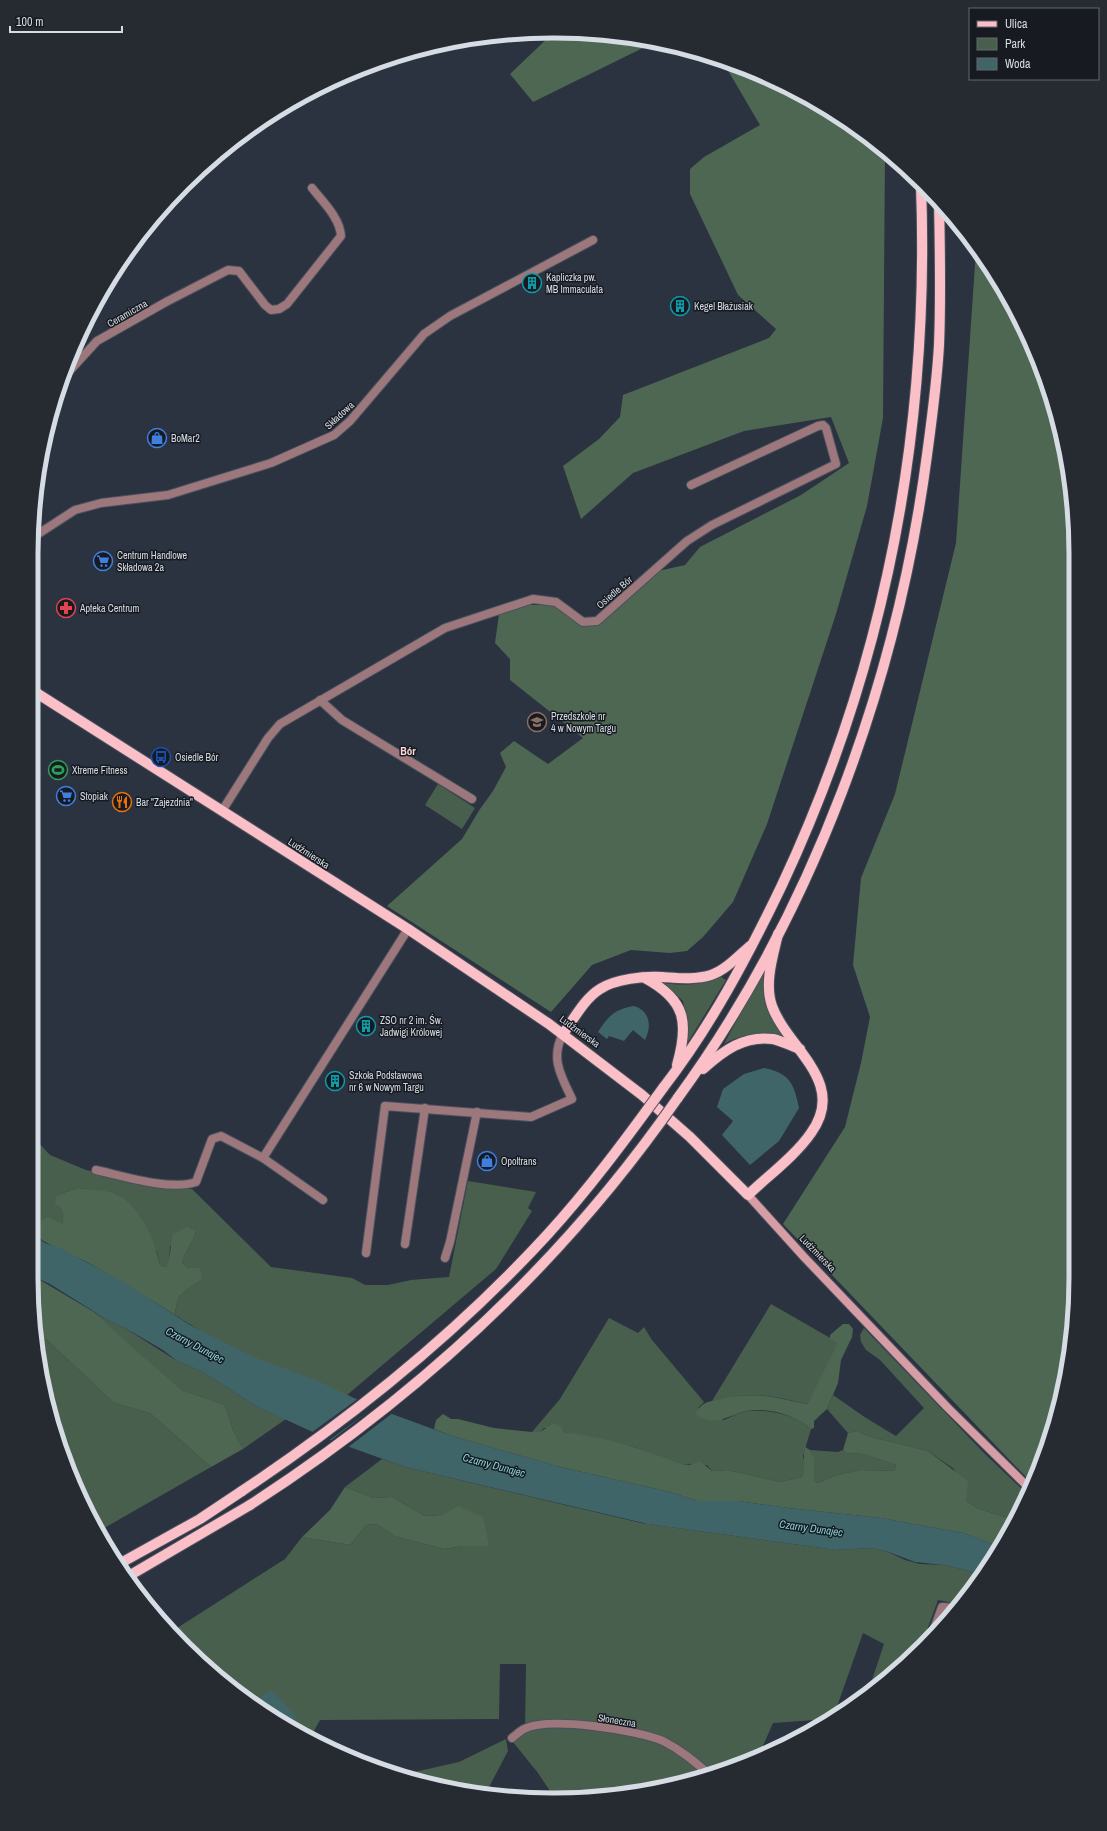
<svg xmlns="http://www.w3.org/2000/svg" width="1107" height="1831" font-family="'Archivo Narrow',sans-serif">
<rect width="100%" height="100%" fill="#2b3340"/>
<g fill="#495f4d">
<path d="M438,784L475,808L462,829L425,805Z"/>
<path d="M763,971C764,999 768,1015 785,1037C764,1032 743,1033 724,1044Z"/>
<path d="M721,977L726,980L685,1047L688,1032L683,1001L664,983C685,986 702,985 721,977Z"/>
<path d="M35,1139L50,1155L86,1170L147,1184L192,1189L271,1267L352,1278L365,1285H388L411,1280L449,1277L468,1181L536,1192L528,1208L532,1211L496,1269L347,1395C315,1380 282,1370 250,1356C224,1344 198,1330 175,1315C177,1292 184,1292 202,1280L182,1263C185,1251 193,1243 196,1231L170,1246L169,1263L166,1267L160,1265L157,1252L117,1194L78,1188L57,1195L64,1213L62,1225L37,1223L35,1225Z"/>
<path d="M771,1304L839,1343L807,1404C768,1395 752,1391 712,1401Z"/>
<path d="M94,1312L109,1321L125,1328L177,1361L203,1372L254,1405L286,1419L243,1449L233,1430L225,1405L182,1390L142,1357Z"/>
<path d="M609,1318L638,1333L644,1327L652,1340L704,1402L698,1408L724,1420C731,1417 740,1412 748,1411C770,1409 794,1415 811,1429L803,1456L806,1466L802,1477L780,1482L728,1470L712,1471L707,1465L682,1464L634,1447L544,1428L540,1432H532L560,1399Z"/>
<path d="M864,1328L984,1453L1027,1494L1012,1519L979,1509L966,1501L954,1469L928,1451L871,1437L857,1431L848,1433L827,1409L833,1395L866,1418L896,1436L924,1408L880,1360L866,1350L861,1342L860,1335Z"/>
<path d="M46,1339L114,1403L150,1413L211,1467L99,1531L85,1509L59,1445L36,1346V1342Z"/>
<path d="M810,1450L838,1452L843,1450L846,1453L863,1454L896,1465L894,1471L861,1470L837,1475L818,1483L814,1480V1457Z"/>
<path d="M382,1459L405,1467L641,1523L836,1550L872,1548L886,1551L905,1560L920,1564L944,1565L966,1570L980,1575L968,1595L959,1604L938,1600L923,1641L870,1693L868,1692L884,1644L863,1633L834,1715L828,1719L773,1723L758,1757L721,1772L622,1795L556,1800L538,1773L513,1742L517,1737L525,1732L526,1664H500L499,1719L320,1720L310,1738L236,1692L174,1630L285,1559L302,1537L350,1545L366,1525L377,1524L394,1536L444,1549L463,1546H489L459,1507L441,1515L425,1516L392,1497L374,1498L345,1487Z"/>
<path d="M506,1739L508,1751L488,1789L503,1797L485,1795L390,1773H410L459,1762Z"/>
</g>
<g fill="#4e6753">
<path d="M587,32L653,43L533,102L510,74L553,33Z"/>
<path d="M723,62L784,85L871,139L885,152L883,418L867,506L836,614L767,824L733,902L703,937L687,951L670,953L631,950L592,965L551,1012L387,906L462,839L480,809L493,791L506,767L500,753L514,741L548,764L583,738L510,680V659L495,643L499,614L530,605H553L582,624L597,625L658,571L685,565L700,547L801,495L849,463L831,417L744,431L633,473L581,519L563,466L599,439L620,417L623,395L769,338L776,329L738,295L690,194V169L704,157L760,125Z"/>
<path d="M976,250L1006,292L1058,418L1075,519L1072,1345L1037,1473L1027,1478L783,1224L845,1127L861,1063L870,1017L853,965L861,878L895,794L956,543Z"/>
<path d="M78,1188C88,1190 110,1190 118,1195C142,1209 154,1239 160,1265L166,1267C171,1260 170,1244 173,1234L187,1227L196,1231C193,1243 185,1251 182,1263L188,1268H200L202,1280C184,1292 177,1292 175,1315C145,1296 115,1278 85,1261C68,1253 51,1246 35,1236L37,1223L48,1217L62,1224C64,1214 65,1209 55,1204L57,1195Z"/>
<path d="M35,1277L94,1312L142,1356L182,1390L225,1405L233,1430L243,1449L211,1467L150,1413L114,1403L46,1339L36,1342Z"/>
<path d="M843,1324H849L853,1329L852,1337L841,1360L838,1383L827,1409L814,1421V1428L811,1429C794,1415 768,1407 746,1411C727,1416 715,1427 696,1415C700,1402 708,1402 720,1399C754,1391 774,1397 807,1404L838,1343L830,1339V1335Z"/>
<path d="M443,1414L451,1419H458L494,1428L532,1432H540L554,1423L561,1426L563,1432C604,1437 644,1449 682,1464L690,1465L700,1461L712,1471L728,1470L780,1482L802,1477C807,1464 802,1460 805,1447L810,1450L814,1457V1480L818,1483L837,1475L861,1470L894,1471L896,1465L863,1454L846,1453L843,1450L848,1433L857,1431L871,1437L928,1451L968,1481L966,1501L979,1509L1012,1519L997,1546L963,1533L881,1518L788,1508L738,1501H697L670,1492L560,1467L452,1436L434,1429L436,1420Z"/>
<path d="M345,1487L374,1498L392,1497L425,1516L441,1515L459,1506L483,1517L489,1546H463L444,1549L394,1536L377,1524L366,1525L350,1545L302,1537L330,1510Z"/>
</g>
<g fill="#406569">
<path d="M634,1006C650,1011 652,1026 645,1040L633,1030L624,1041L609,1036L607,1039L598,1032C608,1016 615,1009 634,1006Z"/>
<path d="M764,1068C790,1073 794,1084 799,1108L779,1141L750,1165L722,1135L733,1121L717,1107L723,1089L744,1074Z"/>
<path d="M35,1236L45,1243L62,1249L125,1283L190,1325L251,1356L318,1381L373,1407L452,1436L560,1467L670,1492L697,1501H738L788,1508L881,1518L963,1533L997,1546L980,1575L966,1570L944,1565L915,1562L886,1551L872,1548L836,1550L648,1524L405,1467L330,1440L254,1405L203,1372L177,1361L163,1350L125,1328L109,1321L50,1284L35,1277Z"/>
<path d="M271,1690L297,1717L290,1726L265,1711L257,1701Z"/>
</g>
<path fill="#2b3340" d="M359,1398L394,1412L347,1448L329,1442L369,1411L328,1441L311,1433Z"/>
<g fill="none" stroke-linecap="round" stroke-linejoin="round">
<g stroke="#4a515e" stroke-width="10">
<g id="street">
<path d="M65,376L97,341L166,302L228,270L239,271L265,305L271,310L279,309L287,304L341,236C340,218 323,202 312,188"/>
<path d="M35,536L75,510L101,503L168,495L271,463L334,435L350,421L424,334L450,316L593,240"/>
<path d="M320,700L342,720L472,799"/>
<path d="M222,811L268,738L280,724L445,628L533,599L556,602L583,622L597,621L687,541L712,525L836,464L826,428L823,425L818,426L691,485"/>
<path d="M263,1158L408,929"/>
<path d="M96,1170C123,1176 170,1191 196,1182L212,1139L221,1136L263,1158L323,1200"/>
<path d="M405,1244L425,1108"/>
<path d="M366,1253L385,1106L531,1117L572,1099C561,1076 550,1058 563,1034"/>
<path d="M445,1258L450,1242L477,1112"/>
<path d="M934,1629L942,1607L956,1608"/>
<path d="M512,1738C516,1735 520,1731 524,1729C549,1716 637,1730 663,1741C681,1750 695,1762 710,1775"/>
</g>
</g>
<g stroke="#4a515e" stroke-width="10">
<path id="secondary" d="M748,1195L804,1257L948,1408L1030,1489"/>
</g>
<g stroke="#4a515e" stroke-width="12">
<g id="primary">
<path d="M35,692L408,929L549,1024L642,1095L690,1137L748,1195C768,1176 796,1155 811,1133C848,1082 787,1048 772,1006C764,983 773,956 778,934"/>
<path d="M645,978C686,1000 689,1023 677,1065"/>
<path d="M563,1034C574,1019 584,999 600,989C615,979 644,976 662,977C678,978 695,980 711,975C726,970 738,956 750,946"/>
<path d="M703,1069C723,1051 744,1035 773,1039C782,1041 791,1046 800,1049"/>
<path d="M663,1088C711,1026 748,956 782,885C886,663 930,430 921,185"/>
<path d="M677,1099C813,913 897,682 927,455C932,418 937,382 939,345C941,298 940,249 939,202"/>
<path d="M119,1564L200,1519L242,1491"/>
<path d="M127,1577L250,1505"/>
</g>
</g>
<use href="#street" stroke="#9c777c" stroke-width="8"/>
<use href="#secondary" stroke="#d79da5" stroke-width="8"/>
<use href="#primary" stroke="#fbbfc8" stroke-width="10"/>
<g stroke="#4a515e" stroke-width="12" stroke-linecap="butt">
<g id="primary-bridge">
<path d="M242,1491C353,1417 456,1334 547,1235C589,1189 626,1139 663,1088"/>
<path d="M250,1505C417,1397 563,1263 677,1099"/>
</g>
</g>
<use href="#primary-bridge" stroke="#fbbfc8" stroke-width="10"/>
</g>
<defs>
<g id="building-ring" transform="scale(1)"><circle r="9.5" fill="#171b21" stroke="#0f9aa8" stroke-width="1.5"/><path d="M-4-6H4V6H1V3H-1V6H-4ZM-2.5-4.3h1.7v1.8h-1.7ZM.8-4.3h1.7v1.8H.8ZM-2.5-1h1.7V.8h-1.7ZM.8-1h1.7V.8H.8Z" fill="#0f9aa8"/></g>
<g id="shop-ring" transform="scale(1)"><circle r="9.5" fill="#171b21" stroke="#3f7fe0" stroke-width="1.5"/><path d="M-5-2.5h2.3a2.7 3.5 0 0 1 5.4 0H5L5.5 6h-11ZM-1.5-2.5h3a1.5 2.3 0 0 0-3 0Z" fill="#3f7fe0"/></g>
<g id="supermarket-ring" transform="scale(1)"><circle r="9.5" fill="#171b21" stroke="#3f7fe0" stroke-width="1.5"/><path d="M-6-5.5h2.5l.6 2H6L4.5 2H-2.5L-4.4-4H-6ZM-1.5 3.2a1.3 1.3 0 1 0 .1 0ZM3 3.2a1.3 1.3 0 1 0 .1 0Z" fill="#3f7fe0"/></g>
<g id="pharmacy-ring" transform="scale(1)"><circle r="9.5" fill="#171b21" stroke="#e0444e" stroke-width="1.5"/><path d="M-2-6h4v4h4v4h-4v4h-4v-4h-4v-4h4Z" fill="#e0444e"/></g>
<g id="school-ring" transform="scale(1)"><circle r="9.5" fill="#171b21" stroke="#8d6e63" stroke-width="1.5"/><path d="M0-5L7-2L0 1L-7-2ZM-4 1L0 2.5L4 1V4Q0 6-4 4Z" fill="#8d6e63"/></g>
<g id="bus-ring" transform="scale(1)"><circle r="9.5" fill="#171b21" stroke="#1a4fb4" stroke-width="1.5"/><path d="M-5-6H5V4H4V6H2V4H-2V6H-4V4H-5ZM-3.5-4V0h7V-4ZM-3.5 1.2v1.5H-2V1.2ZM2 1.2v1.5H3.5V1.2Z" fill="#1a4fb4"/></g>
<g id="stadium-ring" transform="scale(1)"><circle r="9.5" fill="#171b21" stroke="#2e9e5b" stroke-width="1.5"/><path d="M0-5a6.5 5 0 1 0 0 10a6.5 5 0 1 0 0-10ZM-3.5-1.8h7v3.6h-7Z" fill="#2e9e5b"/></g>
<g id="restaurant-ring" transform="scale(1)"><circle r="9.5" fill="#171b21" stroke="#e8710a" stroke-width="1.5"/><path d="M-5-6h1v4h1v-4h1v4h1v-4h1v5L-1.5 .5V6h-2V.5L-5-1ZM5-6V6H3V1.5H1.5Q1.5-4 5-6Z" fill="#e8710a"/></g>
</defs>
<g fill-rule="evenodd">
<use href="#building-ring" x="532" y="283"/>
<use href="#building-ring" x="680" y="306"/>
<use href="#shop-ring" x="157" y="438"/>
<use href="#supermarket-ring" x="103" y="561"/>
<use href="#pharmacy-ring" x="66" y="608"/>
<use href="#school-ring" x="537" y="722"/>
<use href="#bus-ring" x="161" y="757"/>
<use href="#stadium-ring" x="58" y="770"/>
<use href="#supermarket-ring" x="66" y="796"/>
<use href="#restaurant-ring" x="122" y="802"/>
<use href="#building-ring" x="366" y="1026"/>
<use href="#building-ring" x="335" y="1081"/>
<use href="#shop-ring" x="487" y="1161"/>
</g>
<g text-anchor="middle" stroke-width="3" stroke-linejoin="round" paint-order="stroke">
<g font-size="10" fill="#d6dce4" stroke="#171b21" text-anchor="start">
<text x="546" y="281">Kapliczka pw.<tspan x="546" dy="12">MB Immaculata</tspan></text>
<text x="694" y="310">Kegel Błażusiak</text>
<text x="171" y="442">BoMar2</text>
<text x="117" y="559">Centrum Handlowe<tspan x="117" dy="12">Składowa 2a</tspan></text>
<text x="80" y="612">Apteka Centrum</text>
<text x="551" y="720">Przedszkole nr<tspan x="551" dy="12">4 w Nowym Targu</tspan></text>
<text x="175" y="761">Osiedle Bór</text>
<text x="72" y="774">Xtreme Fitness</text>
<text x="80" y="800">Stopiak</text>
<text x="136" y="806">Bar "Zajezdnia"</text>
<text x="380" y="1024">ZSO nr 2 im. Św.<tspan x="380" dy="12">Jadwigi Królowej</tspan></text>
<text x="349" y="1079">Szkoła Podstawowa<tspan x="349" dy="12">nr 6 w Nowym Targu</tspan></text>
<text x="501" y="1165">Opoltrans</text>
</g>
<g font-size="10" fill="#d6dce4" stroke="#171b21">
<text transform="translate(127 313) rotate(-30)" y="4">Ceramiczna</text>
<text transform="translate(339 415) rotate(-43)" y="4">Składowa</text>
<text transform="translate(614 592) rotate(-41)" y="4">Osiedle Bór</text>
<text transform="translate(309 853) rotate(33)" y="4">Ludźmierska</text>
<text transform="translate(580 1031) rotate(36)" y="4">Ludźmierska</text>
<text transform="translate(818 1253) rotate(46)" y="4">Ludźmierska</text>
<text transform="translate(617 1720) rotate(9)" y="4">Słoneczna</text>
</g>
<g font-size="11" font-weight="bold" fill="#fedadc" stroke="#171b21">
<text x="408" y="755">Bór</text>
</g>
<g font-size="11" font-style="italic" fill="#88d1d8" stroke="#171b21">
<text transform="translate(195 1345) rotate(28)" y="4">Czarny Dunajec</text>
<text transform="translate(494 1465) rotate(15)" y="4">Czarny Dunajec</text>
<text transform="translate(811 1528) rotate(8)" y="4">Czarny Dunajec</text>
</g>
</g>
<path d="M0 0H1107V1831H0ZM553 38H554A515 515 0 0 1 1069 553V1278A515 515 0 0 1 554 1793H553A515 515 0 0 1 38 1278V553A515 515 0 0 1 553 38Z" fill="#262a31" fill-rule="evenodd"/>
<path fill="none" stroke="#d6dce4" stroke-width="5" d="M553 38H554A515 515 0 0 1 1069 553V1278A515 515 0 0 1 554 1793H553A515 515 0 0 1 38 1278V553A515 515 0 0 1 553 38Z"/>
<rect x="969" y="8" width="130" height="72" fill="#171b21" stroke="#63686f"/>
<rect x="977" y="21" width="20" height="6" fill="#fbbfc8" stroke="#63686f"/>
<text x="1005" y="28" font-size="12" fill="#d6dce4">Ulica</text>
<rect x="977" y="38" width="20" height="12" fill="#495f4d" stroke="#63686f"/>
<text x="1005" y="48" font-size="12" fill="#d6dce4">Park</text>
<rect x="977" y="58" width="20" height="12" fill="#406569" stroke="#63686f"/>
<text x="1005" y="68" font-size="12" fill="#d6dce4">Woda</text>
<path d="M10 26v6h112v-6" fill="none" stroke="#d6dce4" stroke-width="2"/>
<text x="16" y="26" font-size="12" fill="#d6dce4" stroke="#171b21" stroke-width="3" paint-order="stroke">100 m</text>
</svg>
